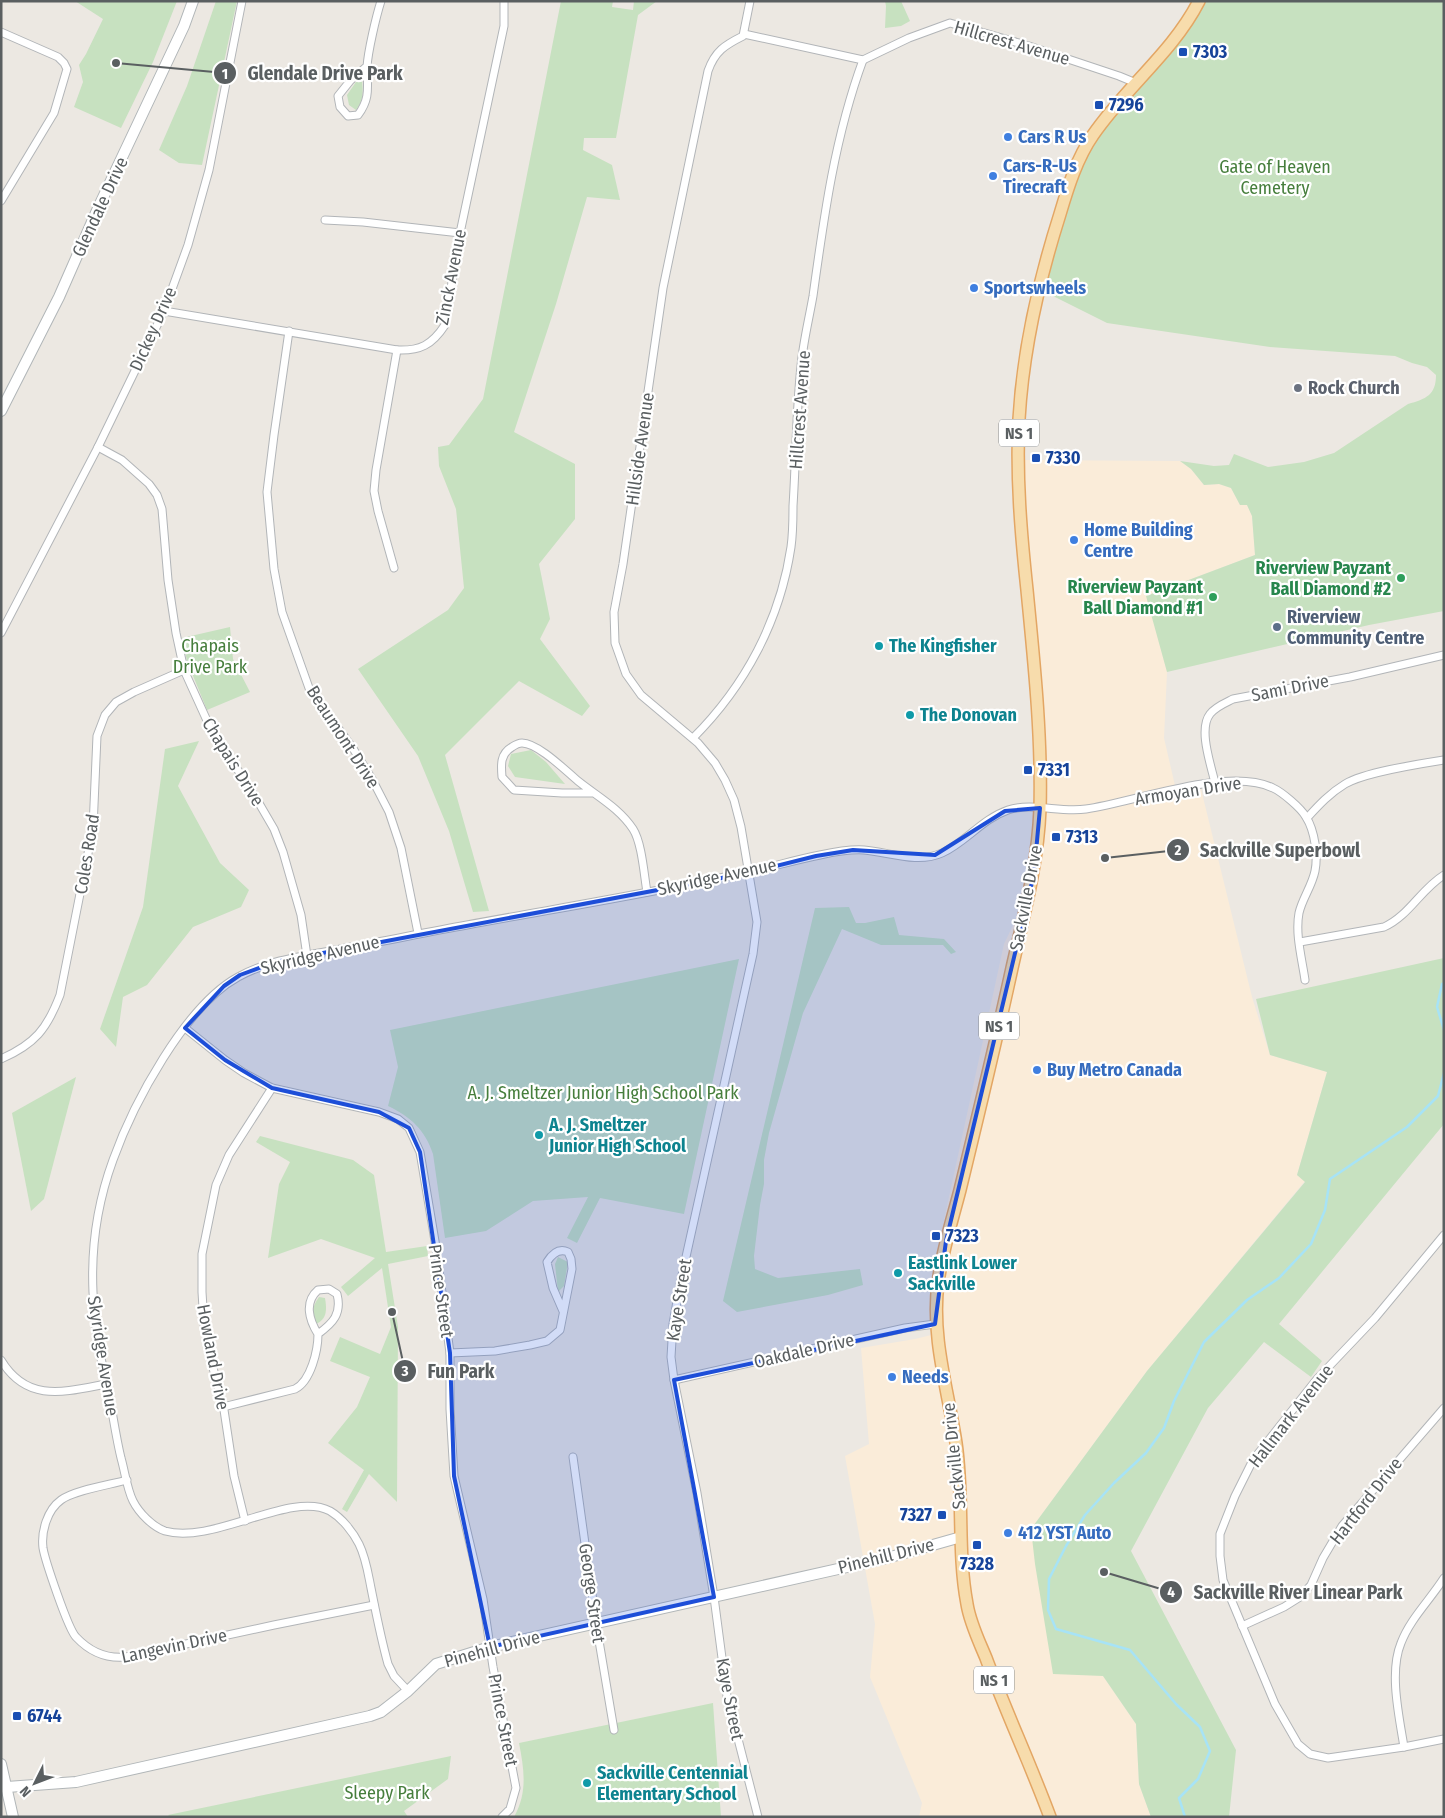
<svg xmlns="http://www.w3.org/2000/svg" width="1445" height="1818" font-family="'Fira Sans Condensed',sans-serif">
<rect width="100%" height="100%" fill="#ece8e2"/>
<path fill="#faecd9" d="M1020,460L1180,461L1191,469L1204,485L1219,484L1231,488L1240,505H1247L1252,516L1255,555L1147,596L1167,672L1164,738L1176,790L1200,785L1252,997L1270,1055L1327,1072L1297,1175L1305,1181L1147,1371L1031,1529L1103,1676L1136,1724L1139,1784L1151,1817H919L922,1803L870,1677L875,1624L845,1456L869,1444L861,1348L915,1339L935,1334L936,1257L1004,944L1035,879L1040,794Z"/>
<g fill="#c7e1c0">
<path d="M75,1H177L153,62L121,128L74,107L83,82L79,65L86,54L103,19Z"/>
<path d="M216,1H237L202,165L179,163L159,150L187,86Z"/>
<path d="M561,1H613L612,7L633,10L634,1H657L638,15L616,138H584L583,150L612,165L620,200L587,197L556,304L514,432L575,464V519L539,564L550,619L540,639L590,706L582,716L519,681L445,755L489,911L473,912L449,831L418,756L358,669L448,610L464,588L456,509L439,466L438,447L449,445L483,399Z"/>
<path d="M885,1H901L910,21L901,26L885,28L886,6Z"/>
<path d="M1199,1H1444V611L1369,625L1167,672L1146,596L1255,555L1252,516L1247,505H1240L1231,488L1219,484L1204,485L1191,469L1180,461L1214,466L1229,465L1234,454L1268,467L1304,462L1334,453L1408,404C1426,399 1436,395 1436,375L1427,367L1412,363L1395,356L1270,347L1107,323L1039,289L1091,138Z"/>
<path d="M362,80C363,92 364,100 356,110L349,105L347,95L356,82Z"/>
<path d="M230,627L233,659L250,692L207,710L187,661L182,638Z"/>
<path d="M199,741L178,786L220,863L249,890L241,907L193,927L147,985L123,997L116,1047L100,1029L143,907L165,749Z"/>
<path d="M531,750L546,762L565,784L515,777L508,766L511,754Z"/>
<path d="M849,907L856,923H865L894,917L899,935L944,939L956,952L951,954L943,945H881L842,929L803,1013L769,1133L764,1160V1184L760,1205L754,1256L755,1269L778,1278L860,1269L863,1285L828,1295L737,1312L723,1301L815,908Z"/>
<path d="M1444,958V1124L1279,1324L1322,1361L1311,1377L1264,1342L1208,1408L1131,1551L1236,1750L1229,1817H1151L1139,1784L1136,1724L1103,1676L1053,1674L1035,1564L1031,1529L1147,1371L1305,1182L1297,1175L1327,1072L1270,1055L1256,999Z"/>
<path d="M739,959L684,1214L600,1198L577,1243L567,1238L588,1197L533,1201L486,1231L445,1238L433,1154C425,1130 411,1117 388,1106L398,1067L390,1030Z"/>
<path d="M76,1077L44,1199L31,1211L12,1113Z"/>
<path d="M260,1136L353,1160L374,1175L386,1252L427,1246L428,1256L388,1264L398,1327L397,1502L369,1474L347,1512L342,1509L364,1470L328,1443L357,1407L370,1377L330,1361L340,1337L380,1354L391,1327L382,1268L348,1296L341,1287L375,1258L321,1239L268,1258L279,1184L290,1162L256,1142Z"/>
<path d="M558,1257L568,1262L564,1286L558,1292L555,1264Z"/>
<path d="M319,1297L325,1298C327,1310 327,1319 316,1324C311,1313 312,1307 319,1297Z"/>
<path d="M713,1703L721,1817H514C528,1792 524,1769 519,1743Z"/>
<path d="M451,1756L448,1779L404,1811L408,1817H170L168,1815Z"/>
</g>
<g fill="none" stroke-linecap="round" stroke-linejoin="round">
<g stroke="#a7e3f6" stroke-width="2.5">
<path d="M1444,983L1442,984L1437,1007L1444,1030"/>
<path d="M1185,1817L1179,1798L1198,1779L1210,1751L1200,1727L1176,1704L1130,1650L1056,1629L1048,1610L1049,1579L1066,1546L1085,1515L1114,1483L1146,1453L1164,1428L1174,1401L1204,1342L1247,1300L1279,1278L1311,1244L1325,1210L1330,1179L1407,1127L1438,1096L1444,1073"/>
</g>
<g stroke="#b2b5b8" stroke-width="9">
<g id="street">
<path d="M750,1L743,36C725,45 715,51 708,71L663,288L623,564L614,612L615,643L626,674L641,695L698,743L715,763L725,780L734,800L741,827L757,922L753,954L680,1284L673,1324L671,1357L674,1380L697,1493L714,1597L727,1696L758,1817"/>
<path d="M1,32L58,57L64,63L67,69L54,113L1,201"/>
<path d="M744,34L863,60L909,38L950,23L1029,46L1119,76L1136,83"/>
<path d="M367,66L350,81L338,96L340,107L348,116L358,115C371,98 367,86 367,67C368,51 376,17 381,1"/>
<path d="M325,220L363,222L460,233"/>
<path d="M164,311L397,350C420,351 432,345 445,325L460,233L504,26V1"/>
<path d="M289,331L274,435L267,492L274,569L282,612L309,688L354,750L372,779L389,812L401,848L418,933"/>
<path d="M98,447L122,460L149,484L157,495L162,509L168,580L176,633L184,670L214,736L249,786L274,829L283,852L301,915L307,956"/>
<path d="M394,568L378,511L374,491L376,470L397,350"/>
<path d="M1,633L98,447L164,311L188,245L209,170L242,1"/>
<path d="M693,738C745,686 780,621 791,547C793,533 793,519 793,506C796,459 796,413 801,366C803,343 809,319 813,296C824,216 835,136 863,60"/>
<path d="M1215,783C1211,765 1198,729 1210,714C1215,707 1225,703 1233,699L1350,677L1444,655"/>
<path d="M593,793H562L514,790L502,777C501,765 500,754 512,747C515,745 518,743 522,743C538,743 566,771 578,781C598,797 619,808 633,829C642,843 644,875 647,892"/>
<path d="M1307,818C1319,805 1330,793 1345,784C1365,772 1419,764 1444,760"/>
<path d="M1300,942L1384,927C1409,916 1421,889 1444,875"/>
<path d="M185,1028L225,1060L244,1073L272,1088L379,1112L398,1119L409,1128L420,1152L436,1247L450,1353V1409L454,1476L483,1599L493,1667L516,1788L510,1809L502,1817"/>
<path d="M1,1059C35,1044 47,1029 60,995L93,828L97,736L105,715L116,702L134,692L184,670"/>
<path d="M1444,1235L1375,1318L1317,1379L1253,1460L1235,1496L1220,1534V1556L1223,1580L1275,1704L1298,1744L1310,1754L1328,1758L1404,1747L1444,1739"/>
<path d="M450,1353L495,1351L530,1345L547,1341L560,1330L572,1269L571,1259L568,1252C559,1248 552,1254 547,1262L553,1288L563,1311"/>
<path d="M1,1360C27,1403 64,1392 106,1384"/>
<path d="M674,1380L905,1328L935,1324"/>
<path d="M223,1407L295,1389C311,1381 318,1350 318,1334C333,1323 342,1314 337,1294L329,1289L318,1290C304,1302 309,1320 318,1334"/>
<path d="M573,1457L596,1623L614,1730"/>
<path d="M127,1480C109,1485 75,1490 61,1500C47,1510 41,1532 43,1548C45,1560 68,1629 76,1637C90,1652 106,1659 126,1657L274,1625L374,1605"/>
<path d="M245,1521L234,1476L224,1410L212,1364L204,1324L202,1292V1254L216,1185L229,1155L272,1088"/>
<path d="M1242,1626L1284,1607L1300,1597L1311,1585L1323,1558L1342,1526L1444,1408"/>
<path d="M408,1691L394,1676L388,1664C381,1639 376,1613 371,1588C368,1573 366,1558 359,1544C353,1532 342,1518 330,1511C291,1490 213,1545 165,1531C153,1527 139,1513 133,1501C127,1489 125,1472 121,1458C115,1433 112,1407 106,1381C99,1352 94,1322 93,1292C91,1248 98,1201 113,1160C133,1104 185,1006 238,977C270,959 310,955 346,948C386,941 427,932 467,925C559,908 652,893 743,873C769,868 794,860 820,855C834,852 850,849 864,850C889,852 917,864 942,853C966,842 982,819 1008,810C1033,802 1060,813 1086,809C1135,802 1229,766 1273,788C1282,792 1301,808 1306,817C1315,831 1318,856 1315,871C1312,886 1302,899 1299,913C1295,934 1302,959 1305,980"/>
<path d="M1404,1747C1399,1716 1389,1672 1401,1643C1410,1619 1430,1600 1444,1578"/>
</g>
</g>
<g stroke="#b1b6b8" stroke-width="12">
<g id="secondary">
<path d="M1,411L59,297L99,206L184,26L193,1"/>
<path d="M1,1764L13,1817"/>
<path d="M7,1787L76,1782L370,1716L381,1712L408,1691L436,1664L490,1647L887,1558L961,1537"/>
</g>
</g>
<g stroke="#e3a664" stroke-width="14">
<path id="primary" d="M1050,1817C1030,1763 1006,1712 986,1658C979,1641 970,1623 967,1604C957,1551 964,1497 956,1443C948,1390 931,1337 938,1283C942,1251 952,1221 960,1190C978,1116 996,1042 1012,968C1024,915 1038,863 1040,809C1042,736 1034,662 1027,590C1021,534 1016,476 1019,419C1023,349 1039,280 1060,214C1068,187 1077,158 1093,135C1125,88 1173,52 1199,1"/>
</g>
<use href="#street" stroke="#fff" stroke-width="7"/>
<use href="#secondary" stroke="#fff" stroke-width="10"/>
<use href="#primary" stroke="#f7dcac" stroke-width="11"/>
</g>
<path fill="#1d4ed8" fill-opacity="0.2" stroke="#1d4ed8" stroke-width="4" stroke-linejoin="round" d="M1040,808L1034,874L946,1241L935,1324L674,1380L714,1597L490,1647L454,1476L450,1353L420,1152L409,1128L379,1112L272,1088L225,1060L185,1028L224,986L240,975L275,962L748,873L816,856L853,850L935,855L1005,811Z"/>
<g fill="#1a4fb4" stroke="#fff" stroke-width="2">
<rect x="1178" y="47" width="10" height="10" rx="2.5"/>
<rect x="1094" y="100" width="10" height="10" rx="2.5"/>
<rect x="1031" y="453" width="10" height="10" rx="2.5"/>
<rect x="1023" y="765" width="10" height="10" rx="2.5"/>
<rect x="1051" y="832" width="10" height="10" rx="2.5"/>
<rect x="931" y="1231" width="10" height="10" rx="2.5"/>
<rect x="937" y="1510" width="10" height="10" rx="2.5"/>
<rect x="972" y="1540" width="10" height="10" rx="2.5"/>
<rect x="12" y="1711" width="10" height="10" rx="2.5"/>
</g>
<g fill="#3f7fe0" stroke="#fff" stroke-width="2">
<circle cx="1008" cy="137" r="5"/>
<circle cx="993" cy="176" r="5"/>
<circle cx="974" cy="288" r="5"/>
<circle cx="1074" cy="540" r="5"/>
<circle cx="1037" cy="1070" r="5"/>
<circle cx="892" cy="1377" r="5"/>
<circle cx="1008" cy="1533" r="5"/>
</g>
<circle fill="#6b7280" stroke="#fff" stroke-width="2" cx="1298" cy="388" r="5"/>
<g fill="#2e9e5b" stroke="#fff" stroke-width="2">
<circle cx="1401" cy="578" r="5"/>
<circle cx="1213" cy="597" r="5"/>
</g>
<circle fill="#5c6f8a" stroke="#fff" stroke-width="2" cx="1277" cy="627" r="5"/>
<g fill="#0f9aa8" stroke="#fff" stroke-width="2">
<circle cx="879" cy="646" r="5"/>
<circle cx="910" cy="715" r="5"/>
<circle cx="539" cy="1135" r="5"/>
<circle cx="898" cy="1273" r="5"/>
<circle cx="587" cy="1783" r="5"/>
</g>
<g text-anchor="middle" stroke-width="4.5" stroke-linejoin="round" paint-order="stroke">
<g fill="#fff" stroke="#8c8f90" stroke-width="1">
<rect x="999" y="419.5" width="40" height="27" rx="4"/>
<rect x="979" y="1012.5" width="40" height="27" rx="4"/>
<rect x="974" y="1666.5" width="40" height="27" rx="4"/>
</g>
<g font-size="16" font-weight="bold" fill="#5a5f61">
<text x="1019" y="439">NS 1</text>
<text x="999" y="1032">NS 1</text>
<text x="994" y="1686">NS 1</text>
</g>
<g font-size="18" fill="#5a5f61" stroke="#fff">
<text transform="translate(1012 43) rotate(16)" y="6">Hillcrest Avenue</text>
<text transform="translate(100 207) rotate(-65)" y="6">Glendale Drive</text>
<text transform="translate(451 277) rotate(-79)" y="6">Zinck Avenue</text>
<text transform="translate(153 329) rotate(-66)" y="6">Dickey Drive</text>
<text transform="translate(800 410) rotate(-86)" y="6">Hillcrest Avenue</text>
<text transform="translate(640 449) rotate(-82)" y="6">Hillside Avenue</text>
<text transform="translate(1290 688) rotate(-11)" y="6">Sami Drive</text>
<text transform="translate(343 737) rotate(57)" y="6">Beaumont Drive</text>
<text transform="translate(233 762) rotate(58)" y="6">Chapais Drive</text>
<text transform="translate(1188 791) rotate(-9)" y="6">Armoyan Drive</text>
<text transform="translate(87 854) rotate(-81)" y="6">Coles Road</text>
<text transform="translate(717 877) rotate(-12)" y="6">Skyridge Avenue</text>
<text transform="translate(1026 898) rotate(-79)" y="6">Sackville Drive</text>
<text transform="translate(320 955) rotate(-13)" y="6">Skyridge Avenue</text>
<text transform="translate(441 1291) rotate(82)" y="6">Prince Street</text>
<text transform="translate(679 1300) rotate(-81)" y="6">Kaye Street</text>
<text transform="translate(804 1351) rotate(-13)" y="6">Oakdale Drive</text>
<text transform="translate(103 1356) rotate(81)" y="6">Skyridge Avenue</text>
<text transform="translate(213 1357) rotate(79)" y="6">Howland Drive</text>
<text transform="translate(1291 1416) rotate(-52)" y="6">Hallmark Avenue</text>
<text transform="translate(954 1456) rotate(-96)" y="6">Sackville Drive</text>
<text transform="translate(1366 1501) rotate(-52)" y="6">Hartford Drive</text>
<text transform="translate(886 1556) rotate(-14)" y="6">Pinehill Drive</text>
<text transform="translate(592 1593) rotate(82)" y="6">George Street</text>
<text transform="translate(174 1646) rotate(-12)" y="6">Langevin Drive</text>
<text transform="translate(492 1649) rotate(-15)" y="6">Pinehill Drive</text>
<text transform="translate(730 1699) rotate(79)" y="6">Kaye Street</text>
<text transform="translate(503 1720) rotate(79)" y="6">Prince Street</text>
</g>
<g font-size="18" font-weight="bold" fill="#164399" stroke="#fff" text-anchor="start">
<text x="1193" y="58">7303</text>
<text x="1109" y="111">7296</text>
<text x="1046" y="464">7330</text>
<text x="1038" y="776">7331</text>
<text x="1066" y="843">7313</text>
<text x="946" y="1242">7323</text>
<text x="932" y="1521" text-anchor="end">7327</text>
<text x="977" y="1570" text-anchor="middle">7328</text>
<text x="27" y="1722">6744</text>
</g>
<g font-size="18" font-weight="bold" fill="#366cbe" stroke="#fff" text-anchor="start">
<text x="1018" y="143">Cars R Us</text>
<text x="1003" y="172">Cars-R-Us<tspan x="1003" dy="21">Tirecraft</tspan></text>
<text x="984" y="294">Sportswheels</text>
<text x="1084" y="536">Home Building<tspan x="1084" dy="21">Centre</tspan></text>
<text x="1047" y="1076">Buy Metro Canada</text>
<text x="902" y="1383">Needs</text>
<text x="1018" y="1539">412 YST Auto</text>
</g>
<g font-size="18" fill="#467e3c" stroke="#fff">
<text x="1275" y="173">Gate of Heaven<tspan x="1275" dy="21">Cemetery</tspan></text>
<text x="210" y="652">Chapais<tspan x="210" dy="21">Drive Park</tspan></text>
<text x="603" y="1099">A. J. Smeltzer Junior High School Park</text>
<text x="387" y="1799">Sleepy Park</text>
</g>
<g font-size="18" font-weight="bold" fill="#5b616d" stroke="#fff" text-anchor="start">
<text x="1308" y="394">Rock Church</text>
</g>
<g font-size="18" font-weight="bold" fill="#27864d" stroke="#fff" text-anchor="end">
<text x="1391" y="574">Riverview Payzant<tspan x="1391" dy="21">Ball Diamond #2</tspan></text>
<text x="1203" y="593">Riverview Payzant<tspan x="1203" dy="21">Ball Diamond #1</tspan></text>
</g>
<g font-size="18" font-weight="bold" fill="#4e5e75" stroke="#fff" text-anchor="start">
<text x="1287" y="623">Riverview<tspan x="1287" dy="21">Community Centre</tspan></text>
</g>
<g font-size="18" font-weight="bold" fill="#0d838f" stroke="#fff" text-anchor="start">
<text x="889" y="652">The Kingfisher</text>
<text x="920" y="721">The Donovan</text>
<text x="549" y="1131">A. J. Smeltzer<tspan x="549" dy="21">Junior High School</tspan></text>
<text x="908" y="1269">Eastlink Lower<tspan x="908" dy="21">Sackville</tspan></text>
<text x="597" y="1779">Sackville Centennial<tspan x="597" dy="21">Elementary School</tspan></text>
</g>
</g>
<path fill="none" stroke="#5a5f61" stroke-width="2" d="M116 63L225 73M1105 858L1178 850M392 1312L405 1371M1104 1572L1171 1592"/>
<g fill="#5a5f61" stroke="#fff" stroke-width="2">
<circle cx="116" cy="63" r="5"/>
<circle cx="1105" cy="858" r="5"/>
<circle cx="392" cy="1312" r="5"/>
<circle cx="1104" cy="1572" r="5"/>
<circle cx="225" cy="73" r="12"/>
<circle cx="1178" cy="850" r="12"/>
<circle cx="405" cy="1371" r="12"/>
<circle cx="1171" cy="1592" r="12"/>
</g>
<g font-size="15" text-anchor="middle" font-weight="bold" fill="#fff">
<text x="225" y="79">1</text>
<text x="1178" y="855">2</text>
<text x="405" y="1376">3</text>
<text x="1171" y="1597">4</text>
</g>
<g font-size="19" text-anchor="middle" font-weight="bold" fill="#5a5f61" stroke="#fff" stroke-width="4.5" stroke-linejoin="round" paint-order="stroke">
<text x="325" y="80">Glendale Drive Park</text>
<text x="1280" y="857">Sackville Superbowl</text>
<text x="461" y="1378">Fun Park</text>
<text x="1298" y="1599">Sackville River Linear Park</text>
</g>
<rect width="1445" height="1818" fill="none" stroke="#5a5f61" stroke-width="5"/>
<g transform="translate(35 1783) rotate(228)" stroke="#ffffff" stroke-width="4" paint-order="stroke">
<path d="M0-4L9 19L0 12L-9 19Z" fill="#5a5f61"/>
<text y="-8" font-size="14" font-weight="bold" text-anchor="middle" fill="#5a5f61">N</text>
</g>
</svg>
